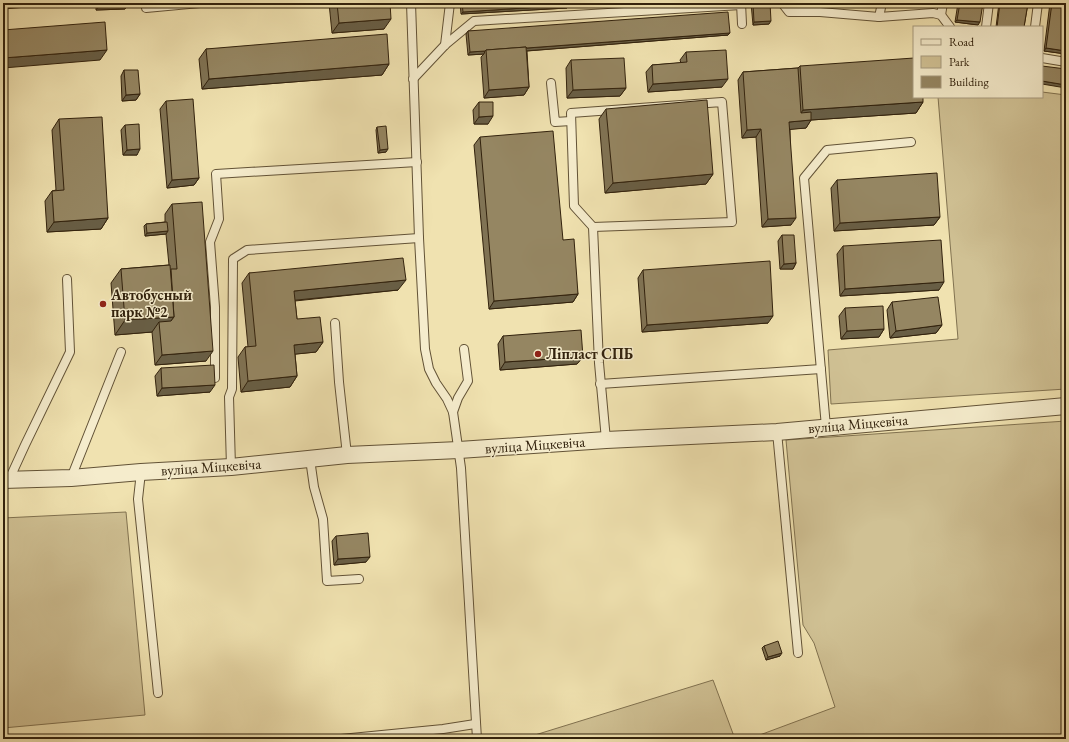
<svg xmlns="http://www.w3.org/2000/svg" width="1069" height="742" font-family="'EB Garamond',serif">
<rect width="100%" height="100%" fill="#f0e2b0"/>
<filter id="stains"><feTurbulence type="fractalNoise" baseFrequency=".005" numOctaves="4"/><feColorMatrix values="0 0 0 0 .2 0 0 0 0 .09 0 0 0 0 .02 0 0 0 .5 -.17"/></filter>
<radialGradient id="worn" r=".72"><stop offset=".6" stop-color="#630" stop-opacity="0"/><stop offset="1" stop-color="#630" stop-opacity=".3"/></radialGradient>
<g fill="#d0c194" stroke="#817250">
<path d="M1042,92L1066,95V389L831,404L828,350L958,339L938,97H1042Z"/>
<path d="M1066,421V739H749L835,707L814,643L803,625L786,440Z"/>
<path d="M126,512L145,715L3,728V518Z"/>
<path d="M713,680L735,739H522Z"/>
</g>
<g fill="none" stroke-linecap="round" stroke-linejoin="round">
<g stroke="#625236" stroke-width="10">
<g id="service">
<path d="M411,3L419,238L425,349L429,369L436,383L447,399L453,412L461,468L477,739"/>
<path d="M741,3L742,24"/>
<path d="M782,3L789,12H820L879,17L933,13L941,15L950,27"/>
<path d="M146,8L200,3"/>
<path d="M941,15L943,3"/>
<path d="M879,17L882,3"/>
<path d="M986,27L989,3"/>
<path d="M1035,27L1038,3"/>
<path d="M445,45L450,3"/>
<path d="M1042,58L1066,62"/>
<path d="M413,79L445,45L474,21L741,5"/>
<path d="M551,83L555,122L571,121"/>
<path d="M722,102L732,222L593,227L574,206L571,113Z"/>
<path d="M593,227L599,363L606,440"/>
<path d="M335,323L339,382L347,455"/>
<path d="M215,378V307L210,242L219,219L216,174L417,162"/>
<path d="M600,384L821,369"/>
<path d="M453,412L458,398L468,381L464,349"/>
<path d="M826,427L804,178L827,150L911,142"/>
<path d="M777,432L798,653"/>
<path d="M310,459L314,487L323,519L327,581L359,579"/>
<path d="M231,467L229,397L232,389L233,259L247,250L419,238"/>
<path d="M141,472L138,499L158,693"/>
<path d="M71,478L121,352"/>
<path d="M9,480L25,445L70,352L67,279"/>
<path d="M341,739L443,729L475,724"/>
</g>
</g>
<g stroke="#625236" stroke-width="18">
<path id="minor" d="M3,480L71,478L141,472L231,467L347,455L459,450L606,440L777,432L1066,406"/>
</g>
<use href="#service" stroke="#f5eccc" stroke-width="8"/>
<use href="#minor" stroke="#f5eccc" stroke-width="16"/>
</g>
<g fill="#807354" stroke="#32220d">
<path d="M96,3H128L125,9L96,10Z"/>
<path d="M329,3H390L384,29L332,33Z"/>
<path d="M460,3H569L567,8L461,14Z"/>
<path d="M751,3H770L769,24L753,25Z"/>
<path d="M958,3H983L978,25L955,22Z"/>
<path d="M999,3H1028L1024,27H996Z"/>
<path d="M1050,3H1066V54L1044,51Z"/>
<path d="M468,31L728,35L527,51L529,87L524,95L484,98L481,57L484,54L468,55L466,34Z"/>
<path d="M206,49L389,64L382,75L202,89L199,59Z"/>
<path d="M686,52L722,87L648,92L646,72L652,65L681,63L680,60Z"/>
<path d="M571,60L626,88L620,96L567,98L566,68Z"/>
<path d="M800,66L923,102L916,113L811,120L806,128L790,129L791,225L762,227L756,137L742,138L738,80L743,72L798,68Z"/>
<path d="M124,70L140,94L136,100L122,101L121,76Z"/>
<path d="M166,101L199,178L194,185L167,188L160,109Z"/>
<path d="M479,102L488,124H474L473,110Z"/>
<path d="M606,109L713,174L706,184L605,193L599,119Z"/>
<path d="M59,119L108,218L101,229L47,232L45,201L52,191L56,190L52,130Z"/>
<path d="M125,125L137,155H123L121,130Z"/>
<path d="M377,127L386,152L378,153L376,130Z"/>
<path d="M480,137L563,240L578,294L573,302L489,309L474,145Z"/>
<path d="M837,180L940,217L934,225L834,231L831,188Z"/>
<path d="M172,204L206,361L155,365L152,332L115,335L111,283L121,269L169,265L166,234L145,236L144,226L146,224L165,222V214Z"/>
<path d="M782,235L796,263L793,269H780L778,241Z"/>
<path d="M843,246L939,290L840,296L837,254Z"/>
<path d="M643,270L768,323L642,332L638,278Z"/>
<path d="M249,273L398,290L295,301L297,319L323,342L316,352L295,354L297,376L290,387L241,392L238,357L245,347H248L242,283Z"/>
<path d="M892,302L942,325L936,333L890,338L887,310Z"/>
<path d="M845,308L884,329L879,337L841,339L839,316Z"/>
<path d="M503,336L583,357L577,364L500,370L498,344Z"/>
<path d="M161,368L210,392L157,396L155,376Z"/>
<path d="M336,536L366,562L334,565L332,541Z"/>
<path d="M764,646L780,656L766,660L762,648Z"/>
</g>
<g fill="#685e45" stroke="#32220d">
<path d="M3,3H41L39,6L3,9Z"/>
<path d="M597,3H637L583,6L585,4Z"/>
<path d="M128,4L125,9L96,10L100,5Z"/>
<path d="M569,5L567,8L461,14L463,12Z"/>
<path d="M391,19L384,29L332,33L339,23Z"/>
<path d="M957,20L980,22L978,25L955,22Z"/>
<path d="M771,21L769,24L753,25L754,22Z"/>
<path d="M730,33L728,35L487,54V51Z"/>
<path d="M1046,48L1066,51V54L1044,51Z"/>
<path d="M107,50L100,60L3,68V58Z"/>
<path d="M485,51L484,54L468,55L470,52Z"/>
<path d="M389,64L382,75L202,89L209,79Z"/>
<path d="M728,79L722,87L648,92L653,84Z"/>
<path d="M1042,81L1066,85V88L1042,84Z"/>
<path d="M529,87L524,95L484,98L489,90Z"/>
<path d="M626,88L620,96L567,98L573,90Z"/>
<path d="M140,94L136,100L122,101L126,95Z"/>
<path d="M923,102L916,113L796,121L803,110Z"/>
<path d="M493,116L488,124H474L479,117Z"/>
<path d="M811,120L806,128L784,130L789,122Z"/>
<path d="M761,129L756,137L742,138L747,130Z"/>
<path d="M140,149L137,155H123L127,150Z"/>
<path d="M388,149L386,152L378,153L380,150Z"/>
<path d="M713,174L706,184L605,193L613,183Z"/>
<path d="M199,178L194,185L167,188L172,180Z"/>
<path d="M940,217L934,225L834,231L840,223Z"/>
<path d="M108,218L101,229L47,232L54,222Z"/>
<path d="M796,218L791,225L762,227L768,219Z"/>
<path d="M168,231L166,234L145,236L147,233Z"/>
<path d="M796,263L793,269H780L784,264Z"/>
<path d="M406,280L398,290L287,301L294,291Z"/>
<path d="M944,282L939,290L840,296L845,289Z"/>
<path d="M578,294L573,302L489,309L494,301Z"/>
<path d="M773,316L768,323L642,332L647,325Z"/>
<path d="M174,317L164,331L159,322L152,332L115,335L125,320Z"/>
<path d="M942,325L936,333L890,338L896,331Z"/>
<path d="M884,329L879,337L841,339L847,331Z"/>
<path d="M323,342L316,352L287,355L294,345Z"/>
<path d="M213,351L206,361L155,365L162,355Z"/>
<path d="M583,357L577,364L500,370L505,362Z"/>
<path d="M297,376L290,387L241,392L248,381Z"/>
<path d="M215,385L210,392L157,396L162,388Z"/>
<path d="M370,557L366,562L334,565L338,559Z"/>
<path d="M782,653L780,656L766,660L768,657Z"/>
</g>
<g fill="#958662" stroke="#32220d">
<path d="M100,3H128V4L100,5Z"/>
<path d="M337,3H390L391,19L339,23Z"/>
<path d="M462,3H569V5L463,12Z"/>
<path d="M753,3H770L771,21L754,22Z"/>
<path d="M960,3H983L980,22L957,20Z"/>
<path d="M1000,3H1028L1024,27H997Z"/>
<path d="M1052,3H1066V51L1046,48Z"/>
<path d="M728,12L730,33L527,48L526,47L486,50L485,51L470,52L468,31Z"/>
<path d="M105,22L107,50L3,58V30Z"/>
<path d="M387,34L389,64L209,79L206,49Z"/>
<path d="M526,47L529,87L489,90L486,50Z"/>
<path d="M726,50L728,79L653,84L652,65L687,62L686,52Z"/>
<path d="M624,58L626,88L573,90L571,60Z"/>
<path d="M914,58V97H923V102L803,110L800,66Z"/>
<path d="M1042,66L1066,69V85L1042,81Z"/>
<path d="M798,68L801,113L811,112V120L789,122L796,218L768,219L761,129L747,130L743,72Z"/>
<path d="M124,70H138L140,94L126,95Z"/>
<path d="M193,99L199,178L172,180L166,101Z"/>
<path d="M707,100L713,174L613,183L606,109Z"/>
<path d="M479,102H493V116L479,117Z"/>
<path d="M102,117L108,218L54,222L52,191L64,190L59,119Z"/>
<path d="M139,124L140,149L127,150L125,125Z"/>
<path d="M386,126L388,149L380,150L377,127Z"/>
<path d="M553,131L563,240L574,239L578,294L494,301L480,137Z"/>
<path d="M937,173L940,217L840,223L837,180Z"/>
<path d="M202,202L213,351L162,355L159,322L171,321L174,317L171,269H177L172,204Z"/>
<path d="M167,222L168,231L147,233L146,224Z"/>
<path d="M782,235H794L796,263L784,264Z"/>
<path d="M941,240L944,282L845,289L843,246Z"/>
<path d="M403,258L406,280L294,291L297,319L320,317L323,342L294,345L297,376L248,381L245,347L256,346L249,273Z"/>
<path d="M770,261L773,316L647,325L643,270Z"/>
<path d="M170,265L174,317L125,320L121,269Z"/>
<path d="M938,297L942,325L896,331L892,302Z"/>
<path d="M883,306L884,329L847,331L845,308Z"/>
<path d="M581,330L583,357L505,362L503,336Z"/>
<path d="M214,365L215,385L162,388L161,368Z"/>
<path d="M368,533L370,557L338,559L336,536Z"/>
<path d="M778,641L782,653L768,657L764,646Z"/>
</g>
<g fill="#8f2418" stroke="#f5eccc" stroke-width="1.5">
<circle cx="103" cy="304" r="4"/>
<circle cx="538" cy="354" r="4"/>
</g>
<g text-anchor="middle" stroke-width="3" stroke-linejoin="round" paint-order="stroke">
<g font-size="15" font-weight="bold" fill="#32220d" stroke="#f5eccc" text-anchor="start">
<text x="111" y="300">Автобусный<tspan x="111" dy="17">парк №2</tspan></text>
<text x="546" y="359">Ліпласт СПБ</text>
</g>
<g font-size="15" fill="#32220d" stroke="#f5eccc">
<text transform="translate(858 424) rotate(-5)" y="5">вуліца Міцкевіча</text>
<text transform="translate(535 445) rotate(-4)" y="5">вуліца Міцкевіча</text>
<text transform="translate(211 467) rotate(-4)" y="5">вуліца Міцкевіча</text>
</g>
</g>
<rect width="1069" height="742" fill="none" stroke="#f0e2b0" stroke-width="16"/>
<rect x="4" y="4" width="1061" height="734" fill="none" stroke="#32220d" stroke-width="2"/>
<rect x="8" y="8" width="1053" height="726" fill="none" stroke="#32220d"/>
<rect x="913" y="26" width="130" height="72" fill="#f5eccc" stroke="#a79b80"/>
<rect x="921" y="39" width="20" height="6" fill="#f5eccc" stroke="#a79b80"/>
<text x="949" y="46" font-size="12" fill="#32220d">Road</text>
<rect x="921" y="56" width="20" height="12" fill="#d0c194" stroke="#a79b80"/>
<text x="949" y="66" font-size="12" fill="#32220d">Park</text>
<rect x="921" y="76" width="20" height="12" fill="#958662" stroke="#a79b80"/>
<text x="949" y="86" font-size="12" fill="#32220d">Building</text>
<rect width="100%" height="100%" filter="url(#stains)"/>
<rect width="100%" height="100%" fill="url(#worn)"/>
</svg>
